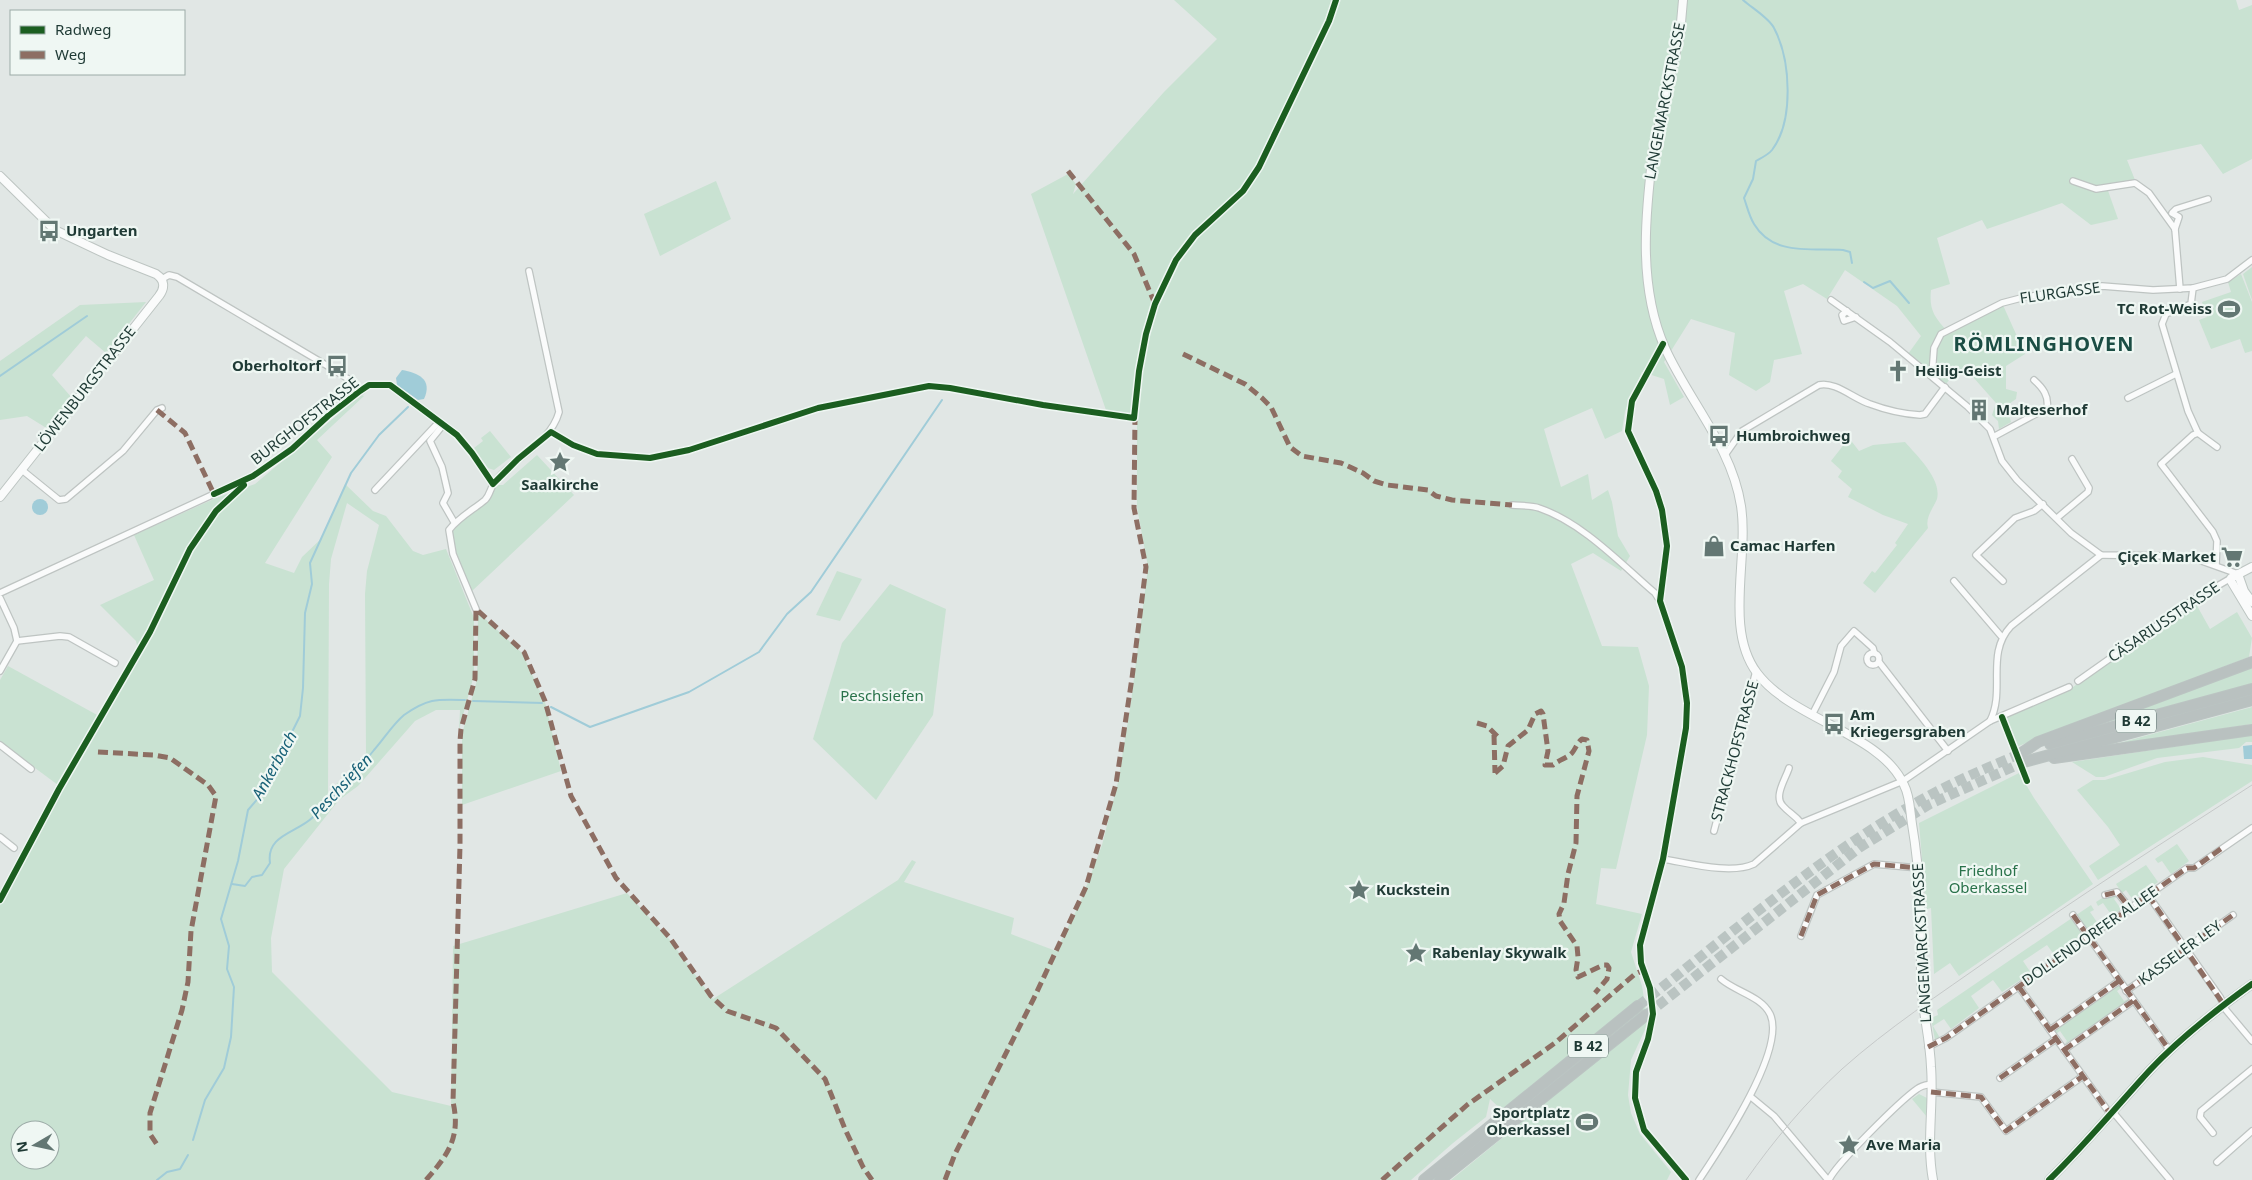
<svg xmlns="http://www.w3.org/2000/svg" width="2252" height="1180" font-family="'Noto Sans',sans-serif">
<rect width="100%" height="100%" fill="#e1e7e5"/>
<g fill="#c9e2d2" fill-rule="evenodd">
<path d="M1174,0H2236L2239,10L2252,5V159L2223,174L2201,144L2127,160L2135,180L2106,185L2118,219L2091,225L2062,203L1987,229L1982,220L1937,238L1950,284L1931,290C1929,310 1934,316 1947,331L2002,303L2025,354L2006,366V389L2017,392L2016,399L2006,406L2011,422L1999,429L1998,421L1992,415L1996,403L1965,368L1958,370L1944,386L1908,354L1921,336L1897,306L1845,270L1827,299L1803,284L1784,291L1802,354L1774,360L1770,382L1756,391L1729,375L1735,333L1691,319L1664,362L1684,397L1670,405L1664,379L1642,372L1625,411L1622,431L1605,439L1592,408L1544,429L1561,487L1588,474L1592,500L1608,490L1612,502L1618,536L1630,556L1621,571L1593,553L1571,564L1602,646L1638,647L1649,686L1647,735L1616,869L1601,868L1596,904L1642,914L1631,952L1642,986L1648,1023L1631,1060L1628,1095L1631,1113L1640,1134L1671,1172L1667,1180H1451L1518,1125L1490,1099L1486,1117L1453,1143L1411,1180H0V903L25,852L139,654L136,641L100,605L154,580L134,535L216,498L255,484L361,395L364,396L317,440L332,457L265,563L294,573L302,557L322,538L345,484L373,511L386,516L413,551L423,555L446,549L474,618V675L459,730L460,710H436L415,721L358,786L339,800L284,869L271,938L272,972L392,1092L451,1106L453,946L627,893L670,940L713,999L898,880L912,860L916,862L904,882L1014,918L1011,934L1056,951L1080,903L1102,845L1118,782L1131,702L1148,567L1137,507V416L1107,413L1031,194L1068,174L1076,184L1073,194L1164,92L1217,39ZM347,503L379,525L367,571L365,594L366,753L328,793L329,584L331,559ZM20,1130H50V1160H20Z"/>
<path d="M716,181L731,219L660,256L644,214Z"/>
<path d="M2252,267V300L2243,274Z"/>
<path d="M2241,274L2252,302V351L2245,353L2240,339L2211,349L2199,320L2207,317L2202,302L2231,292L2228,282Z"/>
<path d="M146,302L106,353L86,336L52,375L72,398L48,429L27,416L0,420V361L80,305Z"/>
<path d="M490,431L511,457L494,470L488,468L474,448L483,441L481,438Z"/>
<path d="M1849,438L1859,451L1873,445L1905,442C1917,456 1942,479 1937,499C1933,509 1925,517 1928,528L1875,593L1863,583L1872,571L1875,573L1897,545L1895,543L1908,524L1883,515L1848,497L1852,489L1838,477L1842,471L1831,461Z"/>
<path d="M537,455L574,495L472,591L451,544L450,531L492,495L497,485H503Z"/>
<path d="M837,571L862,579L840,621L816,615Z"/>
<path d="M890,584L946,609L933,715L876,800L813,739L842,643Z"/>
<path d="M2196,604L2210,629L2237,612L2252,638L2249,657L2016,747L2006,718L2073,687Z"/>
<path d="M478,612L522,653L545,702L561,771L462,805V734L477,680Z"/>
<path d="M8,666L99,716L58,785L0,742V680Z"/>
<path d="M2252,666V684L2090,727Z"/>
<path d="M2252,707V724L2108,746Z"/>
<path d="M2252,735V742H2246L2239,748L2157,758L2104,777H2096L2072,762Z"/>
<path d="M2203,757L2252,765V781L2098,880L2089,866L2120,845L2108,827L2077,790L2093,780H2105L2165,762Z"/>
<path d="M2019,773L2034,798L2093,884L1959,976L1950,963L1934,974L1931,908L1927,909L1926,906L1919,823Z"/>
<path d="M2177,844L2189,861L2171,874L2162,861L2158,863L2155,859Z"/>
<path d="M2146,865L2158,882L2133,900L2126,890L2122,893L2116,884Z"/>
<path d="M2110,893L2118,896L2114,899L2121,909L2112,916L2103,903L2098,906L2096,902Z"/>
<path d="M2091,905L2094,910L2090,912L2099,925L2055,956L2047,945L2023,961L2031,973L2002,992L1993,980L1971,996L1979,1008L1951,1029L1944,1019L1933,1026L1940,1038L1935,1040L1931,1018L1938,1015L1937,1010Z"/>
<path d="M2114,986H2120L2121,988L2117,991L2124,1001L2128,999V1002L2064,1045L2067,1041L2060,1031L2056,1034L2055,1029Z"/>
<path d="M1919,1094L1927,1098V1117L1912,1099Z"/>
</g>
<g fill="#a0ccd8">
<path d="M402,370C418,373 433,379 424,399L418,400L397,385L396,378Z"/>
<circle cx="40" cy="507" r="8"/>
<path d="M2252,745V759H2244L2243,746Z"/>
</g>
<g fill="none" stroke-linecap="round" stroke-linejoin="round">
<g stroke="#a0ccd8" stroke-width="2">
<path d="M1743,0C1752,8 1769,18 1774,28C1791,60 1794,121 1772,150C1768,155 1761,158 1756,161L1753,179L1744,198C1747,206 1749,216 1754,224C1773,256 1811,248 1843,250L1850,252L1852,263"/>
<path d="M1864,282L1873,288L1890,281L1909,303"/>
<path d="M0,376L87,316"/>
<path d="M473,701L542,703"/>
<path d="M551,707L590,727L689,692L759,652L787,614L811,592L942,400"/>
<path d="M232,884L245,886L252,877L262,875L270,863C266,835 296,833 312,818C335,797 355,774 374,750C384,739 393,724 404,715C428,698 437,699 465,700"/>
<path d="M193,1140L205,1100L224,1068L231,1037L234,987L227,969L229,946L221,919L238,861L248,810L260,796L300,716L303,688L305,613L312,584L310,563L351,473L379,435L408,407"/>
<path d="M157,1180L167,1172L180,1169L188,1155"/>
</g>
<g stroke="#bac4c2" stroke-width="10" stroke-dasharray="10 5" stroke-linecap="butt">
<path d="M1638,1006C1725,939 1812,862 1907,808C1944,786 1981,770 2020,754"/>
<path d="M1646,1015L1859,848L1930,804L2024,762"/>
</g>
<g stroke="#bec4c2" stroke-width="8">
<g id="street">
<path d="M2073,181L2096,189L2135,183L2149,193L2175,229L2180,289"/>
<path d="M2175,229L2179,217L2172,213L2176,209L2208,199"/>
<path d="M162,279L169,275L177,277L331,368L353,382L360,391"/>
<path d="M2193,288L2191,304L2166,314L2162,324L2188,411L2198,433"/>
<path d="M1831,300L1890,342L1968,407L1990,429L2002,461L2017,480L2071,533L2101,555L2173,556L2196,559L2238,574"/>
<path d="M1847,311L1842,315L1844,321L1856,317"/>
<path d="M1663,344L1632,401L1628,431L1656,491L1662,510L1667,546L1660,601L1682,667L1687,703L1686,728L1663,859L1640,945L1641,963L1650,988L1653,1014L1648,1039L1636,1072L1635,1098L1644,1130L1686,1180"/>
<path d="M1932,375L1934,348L1941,334L2002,303L2025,297L2102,286L2153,290L2193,288L2227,279L2252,260"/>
<path d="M2128,398L2176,374"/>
<path d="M443,425L430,441L442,467L448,493L443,503L454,522"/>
<path d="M1995,436L2047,408C2049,396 2043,388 2034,380"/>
<path d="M1725,455L1742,431L1819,385C1835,381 1854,399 1870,404C1886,410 1903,414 1920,415L1925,414L1945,387"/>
<path d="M22,470L59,500L66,499L123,451L157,410L162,408"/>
<path d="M375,490L439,422"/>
<path d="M1512,505C1520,506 1531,505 1539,508C1583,523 1621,564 1655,593L1660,601"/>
<path d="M2057,518L2088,492L2089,488L2072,459"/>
<path d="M2216,565L2217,541L2213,532L2161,464L2193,435L2198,433L2217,447"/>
<path d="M1954,581L2001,636"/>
<path d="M2003,581L1976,555L2015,518L2034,511L2043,504"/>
<path d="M0,593L253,476L292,449L328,416L369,385H390L457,435L472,453L493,484"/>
<path d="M0,598L14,628L17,641L0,671"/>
<path d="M476,609L453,554L449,530C459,517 473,510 485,500C490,495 490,489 494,483C512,457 550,445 559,412L529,271"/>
<path d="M17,641L60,636L69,637L115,663"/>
<circle cx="1873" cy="659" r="6"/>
<path d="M1879,662L1948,751"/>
<path d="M2078,681L2190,602L2231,578"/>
<path d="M1812,715L1834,672L1841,646L1854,631L1873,648L1874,652"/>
<path d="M1990,721C2006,690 1985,654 2011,626L2101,555"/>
<path d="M0,745L31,769"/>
<path d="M1789,768C1786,778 1773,797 1783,806C1789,813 1795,815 1801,823"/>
<path d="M1714,831L1756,671"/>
<path d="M0,837L14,848"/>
<path d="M1663,859C1688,863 1731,875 1754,864L1801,823L1903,781L1990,721L2069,687"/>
<path d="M2105,895L2117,892L2130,908"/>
<path d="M2148,895L2220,997L2226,1010L2252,1041"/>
<path d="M2073,915L2170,1051"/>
<path d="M1801,936L1817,895L1874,864L1919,868"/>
<path d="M2019,987L2111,1115"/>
<path d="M2126,991L2233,915"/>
<path d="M2050,1030L2119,981"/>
<path d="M1928,1047L1946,1038L2167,882L2187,868H2194L2252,828"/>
<path d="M2064,1050L2133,1001"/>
<path d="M2000,1078L2056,1039"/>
<path d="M1931,1092L1981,1097L2006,1131L2083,1076"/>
<path d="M1751,1097L1774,1116L1828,1180"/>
<path d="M2113,1112L2170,1180"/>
<path d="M2213,1133L2200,1117L2201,1111L2252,1069"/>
<path d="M2217,1162L2252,1131"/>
<path d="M1699,1180C1719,1150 1787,1049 1770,1014C1761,996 1736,992 1721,979"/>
<path d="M1829,1180C1835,1165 1901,1100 1917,1089C1922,1085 1926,1085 1932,1084"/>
</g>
</g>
<g stroke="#bdc5c2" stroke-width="10">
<g id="secondary">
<path d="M1683,0L1680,34L1653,152C1645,216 1638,287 1665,348C1689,401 1732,447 1741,506C1749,558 1724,629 1757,673C1792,720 1881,733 1904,785C1910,796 1910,811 1912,824C1921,877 1921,922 1921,976C1921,1007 1930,1036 1931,1067C1934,1105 1926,1142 1933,1180"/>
<path d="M0,176L55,230L108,255L156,274C165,280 165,288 159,296L0,497"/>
<path d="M2252,567L2231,578V581L2252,616"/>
<path d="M2238,574L2244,591L2252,602"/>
<path d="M2049,1180C2085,1145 2116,1107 2150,1070C2180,1038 2216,1010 2252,984"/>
</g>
</g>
<g stroke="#bbc4c2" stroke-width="12">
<g id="highway">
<path d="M2050,744L2252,689"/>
<path d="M2020,754L2038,742L2252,662"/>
<path d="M2054,758L2252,730"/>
<path d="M2024,762L2252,700"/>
<path d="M1424,1180L1638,1006"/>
<path d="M1440,1180L1646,1015"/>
</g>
</g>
<use href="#street" stroke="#fafbfb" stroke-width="5.5"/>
<use href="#secondary" stroke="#fafbfb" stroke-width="8"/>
<use href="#highway" stroke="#b9c1c0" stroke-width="10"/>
<path stroke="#c6c9c9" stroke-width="1" d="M1746,1180C1774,1140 1806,1102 1842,1069C1888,1028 1940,994 1991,958C2076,898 2164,842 2252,785"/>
<g stroke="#8d6e63" stroke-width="5" stroke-dasharray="10 5" stroke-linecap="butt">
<path d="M1068,171L1134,254L1155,304"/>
<path d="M1183,354L1245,384L1262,398L1271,407L1290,447L1302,456L1341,463L1363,473L1374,481L1387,485L1428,490L1436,496L1452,500L1512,505"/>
<path d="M157,410L185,433L214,494"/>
<path d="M1477,723L1487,726L1499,738"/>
<path d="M1494,735L1495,773"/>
<path d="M98,752L154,755L170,758L208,785L216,796L191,931L188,982L182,1010L150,1113V1134L158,1146"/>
<path d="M1495,773L1503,766L1508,746L1528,730L1535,714L1541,711L1543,714L1548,751L1545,765H1553C1559,760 1567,758 1572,753C1576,748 1577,743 1582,739L1587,740L1589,751L1577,796L1576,843L1568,874L1564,903L1559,914L1560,921L1577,946L1578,957L1576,970L1578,977L1603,965H1607L1609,968L1607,979L1595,993"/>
<path d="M2105,895L2117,892L2130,908"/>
<path d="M2148,895L2224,1005"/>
<path d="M2073,915L2170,1051"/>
<path d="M1801,936L1817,895L1874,864L1919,868"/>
<path d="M2019,987L2111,1115"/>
<path d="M2126,991L2233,915"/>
<path d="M2050,1030L2119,981"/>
<path d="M1928,1047L1946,1038L2167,882L2187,868H2194L2222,848"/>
<path d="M2064,1050L2133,1001"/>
<path d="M2000,1078L2056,1039"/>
<path d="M1931,1092L1981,1097L2006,1131L2083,1076"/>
<path d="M426,1180C448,1155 461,1137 453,1102L460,845V741L461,729L475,679L476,609L524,652L545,701L571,796L616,878L670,938L711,996L727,1011L776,1028L825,1079L845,1129L863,1167L872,1180"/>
<path d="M945,1180L955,1154L1034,998L1086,887L1116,784L1132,678L1146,567L1134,508L1135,415"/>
<path d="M1382,1180L1467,1105L1555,1043L1635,974L1644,970"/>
</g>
<g stroke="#eff7f3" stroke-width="9">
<g id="cycleway">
<path d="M1663,344L1632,401L1628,431L1656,491L1662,510L1667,546L1660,601L1682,667L1687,703L1686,728L1663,859L1640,945L1641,963L1650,988L1653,1014L1648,1039L1636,1072L1635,1098L1644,1130L1686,1180"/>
<path d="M214,494L253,476L292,449L328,416L360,391L369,385H390L457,435L472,453L493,484L518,459L551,432L573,445L597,454L650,458L689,450L818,408L929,386L950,388L1043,405L1134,418L1139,371L1146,334L1155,304L1176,260L1195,235L1243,191L1259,167L1329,21L1336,0"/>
<path d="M2002,717L2027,781"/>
<path d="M0,900L59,789L150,632L190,549L216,511L244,485"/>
<path d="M2049,1180C2085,1145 2116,1107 2150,1070C2180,1038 2216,1010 2252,984"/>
</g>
</g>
<use href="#cycleway" stroke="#1b5e20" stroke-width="6"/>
</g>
<defs>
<g id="bus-bare" transform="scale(1.725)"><path d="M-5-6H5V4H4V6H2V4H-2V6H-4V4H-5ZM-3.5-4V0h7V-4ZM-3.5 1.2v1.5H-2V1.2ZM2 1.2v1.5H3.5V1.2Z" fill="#637773" stroke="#eff7f3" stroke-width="2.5" paint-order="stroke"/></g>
<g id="stadium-bare" transform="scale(1.725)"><path d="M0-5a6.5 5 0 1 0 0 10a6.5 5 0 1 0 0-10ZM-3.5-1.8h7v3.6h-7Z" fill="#637773" stroke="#eff7f3" stroke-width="2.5" paint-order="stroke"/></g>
<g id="church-bare" transform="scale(1.725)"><path d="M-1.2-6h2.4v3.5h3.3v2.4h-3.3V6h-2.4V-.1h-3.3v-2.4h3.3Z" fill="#637773" stroke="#eff7f3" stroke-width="2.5" paint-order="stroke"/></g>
<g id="building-bare" transform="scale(1.725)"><path d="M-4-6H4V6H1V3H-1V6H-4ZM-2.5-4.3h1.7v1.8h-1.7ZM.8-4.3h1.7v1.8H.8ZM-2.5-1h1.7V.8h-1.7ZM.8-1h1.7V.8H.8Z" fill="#637773" stroke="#eff7f3" stroke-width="2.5" paint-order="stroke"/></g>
<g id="sight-bare" transform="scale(1.725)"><path d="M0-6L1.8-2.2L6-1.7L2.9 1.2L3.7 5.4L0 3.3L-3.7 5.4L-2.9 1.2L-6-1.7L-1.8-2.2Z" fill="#637773" stroke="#eff7f3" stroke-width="2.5" paint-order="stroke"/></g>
<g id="shop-bare" transform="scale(1.725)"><path d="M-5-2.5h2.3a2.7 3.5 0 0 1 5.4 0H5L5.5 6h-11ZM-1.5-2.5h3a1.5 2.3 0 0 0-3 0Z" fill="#637773" stroke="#eff7f3" stroke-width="2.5" paint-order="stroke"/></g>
<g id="supermarket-bare" transform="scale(1.725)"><path d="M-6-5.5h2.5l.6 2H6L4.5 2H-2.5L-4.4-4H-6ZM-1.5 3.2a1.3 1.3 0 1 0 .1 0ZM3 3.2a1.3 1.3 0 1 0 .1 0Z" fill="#637773" stroke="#eff7f3" stroke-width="2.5" paint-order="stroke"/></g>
</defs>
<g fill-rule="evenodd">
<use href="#bus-bare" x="49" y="231"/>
<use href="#stadium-bare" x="2229" y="309"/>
<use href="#bus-bare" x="337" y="366"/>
<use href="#church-bare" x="1898" y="371"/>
<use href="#building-bare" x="1979" y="410"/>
<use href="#bus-bare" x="1719" y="436"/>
<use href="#sight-bare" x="560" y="462"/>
<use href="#shop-bare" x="1714" y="546"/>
<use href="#supermarket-bare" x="2232" y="557"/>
<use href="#bus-bare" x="1834" y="724"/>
<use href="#sight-bare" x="1359" y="890"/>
<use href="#sight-bare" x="1416" y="953"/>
<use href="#stadium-bare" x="1587" y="1122"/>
<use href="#sight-bare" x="1849" y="1145"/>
</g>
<g text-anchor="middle" stroke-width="4.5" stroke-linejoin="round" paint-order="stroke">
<g fill="#eff7f3" stroke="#5d736e" stroke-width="1">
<rect x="2116" y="709.5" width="40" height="23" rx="4"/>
<rect x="1568" y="1034.5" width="40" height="23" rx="4"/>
</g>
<g font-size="14" font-weight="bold" fill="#1f3a35">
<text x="2136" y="726">B 42</text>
<text x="1588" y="1051">B 42</text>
</g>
<g font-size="15" fill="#1f3a35" stroke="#eff7f3">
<text transform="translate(1665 101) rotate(-79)" y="5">LANGEMARCKSTRASSE</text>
<text transform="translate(2060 293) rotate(-8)" y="5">FLURGASSE</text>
<text transform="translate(85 389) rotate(-52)" y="5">LÖWENBURGSTRASSE</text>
<text transform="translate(305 421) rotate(-38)" y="5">BURGHOFSTRASSE</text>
<text transform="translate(2164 622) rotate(-34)" y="5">CÄSARIUSSTRASSE</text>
<text transform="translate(1735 751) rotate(-75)" y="5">STRACKHOFSTRASSE</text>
<text transform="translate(2090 936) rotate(-35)" y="5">DOLLENDORFER ALLEE</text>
<text transform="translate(1922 943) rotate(-93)" y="5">LANGEMARCKSTRASSE</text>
<text transform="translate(2180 953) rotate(-36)" y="5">KASSELER LEY</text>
</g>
<g font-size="15" font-weight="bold" fill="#1f3a35" stroke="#eff7f3" text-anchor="start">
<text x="66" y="236">Ungarten</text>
<text x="2212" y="314" text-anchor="end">TC Rot-Weiss</text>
<text x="321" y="371" text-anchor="end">Oberholtorf</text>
<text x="1915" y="376">Heilig-Geist</text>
<text x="1996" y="415">Malteserhof</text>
<text x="1736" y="441">Humbroichweg</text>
<text x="560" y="490" text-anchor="middle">Saalkirche</text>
<text x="1730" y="551">Camac Harfen</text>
<text x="2216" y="562" text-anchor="end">Çiçek Market</text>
<text x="1850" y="720">Am<tspan x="1850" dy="17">Kriegersgraben</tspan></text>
<text x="1376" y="895">Kuckstein</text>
<text x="1432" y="958">Rabenlay Skywalk</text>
<text x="1570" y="1118" text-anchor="end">Sportplatz<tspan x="1570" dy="17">Oberkassel</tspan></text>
<text x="1866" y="1150">Ave Maria</text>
</g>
<g font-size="15" fill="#29724a" stroke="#eff7f3">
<text x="882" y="701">Peschsiefen</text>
<text x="1988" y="876">Friedhof<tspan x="1988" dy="17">Oberkassel</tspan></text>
</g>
<g font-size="16" font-style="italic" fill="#186177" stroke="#eff7f3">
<text transform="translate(274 765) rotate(-61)" y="6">Ankerbach</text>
<text transform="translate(341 786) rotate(-47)" y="6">Peschsiefen</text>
</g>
<g font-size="20" font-weight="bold" letter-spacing="1" fill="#1b4d44" stroke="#eff7f3">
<text x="2044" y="351">RÖMLINGHOVEN</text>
</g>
</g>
<rect x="10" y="10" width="175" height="65" fill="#eff7f3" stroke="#9caba7"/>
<rect x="20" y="26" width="25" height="8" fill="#1b5e20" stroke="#9caba7"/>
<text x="55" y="35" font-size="15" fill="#1f3a35">Radweg</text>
<rect x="20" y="51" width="25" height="8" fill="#8d6e63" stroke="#9caba7"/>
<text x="55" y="60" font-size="15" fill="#1f3a35">Weg</text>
<g transform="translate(35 1145) rotate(261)"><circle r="24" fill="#eff7f3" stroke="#9caba7"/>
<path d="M0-4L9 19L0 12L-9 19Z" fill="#637773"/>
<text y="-8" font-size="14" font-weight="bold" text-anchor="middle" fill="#1f3a35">N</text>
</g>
</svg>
